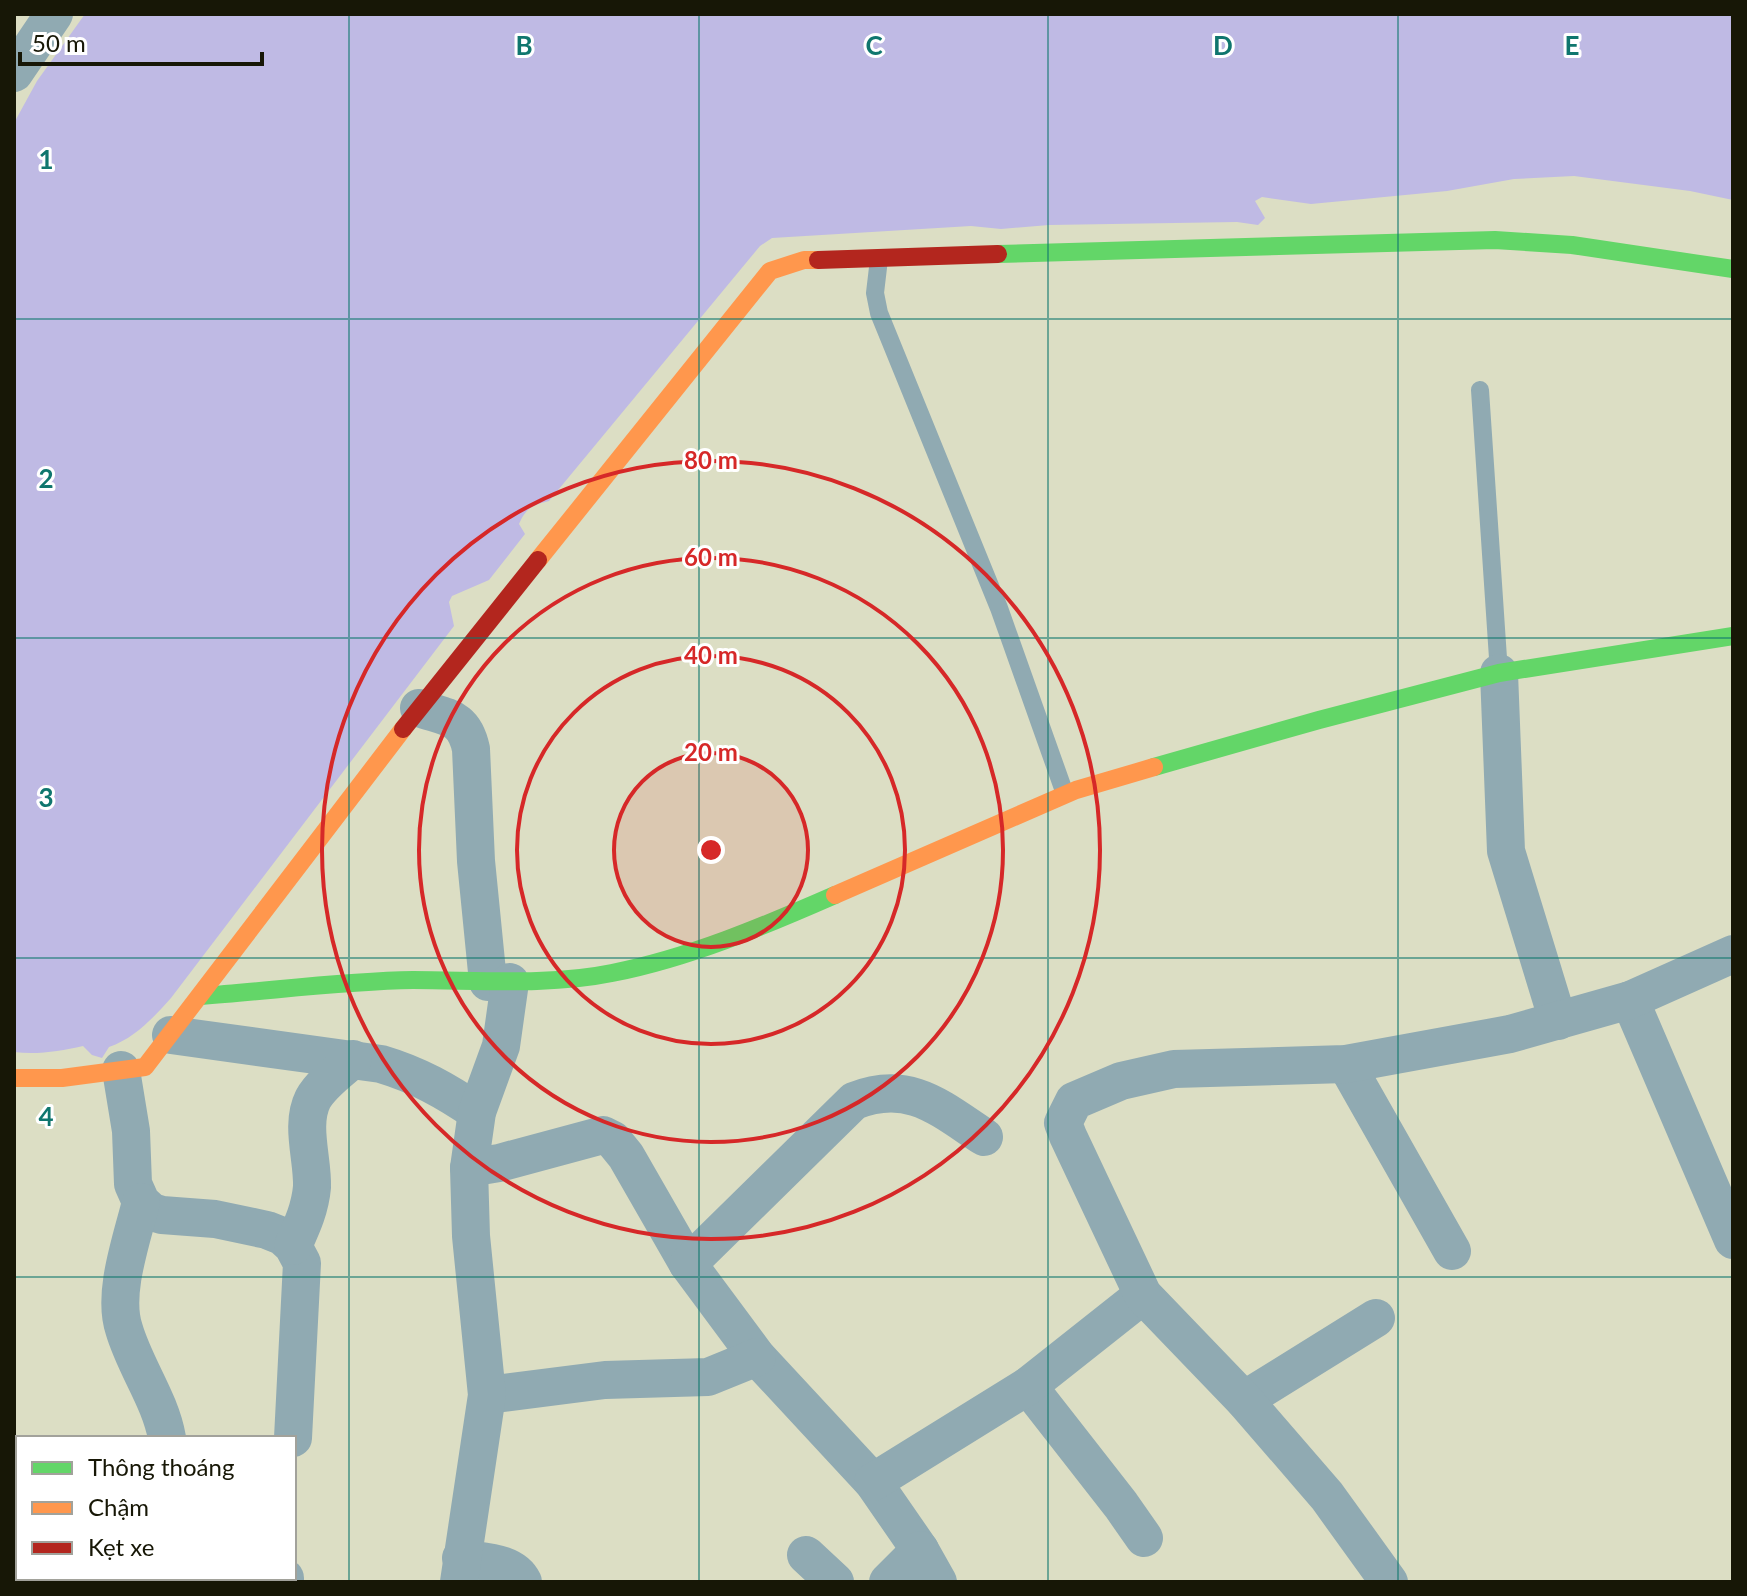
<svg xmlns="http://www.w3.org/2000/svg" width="1747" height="1596" font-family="Lato,sans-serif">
<rect width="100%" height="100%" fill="#dcdec4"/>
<path fill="#bfbae4" d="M85,14H1733V200L1690,191L1574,176L1514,179L1447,191L1311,204L1262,197L1255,201L1265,218L1258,225L1237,222L1049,225L1001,229L971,226L772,238L760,246L549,501C532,505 526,508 519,524L525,534L489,580L452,596L449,602L454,626L171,998C153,1018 135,1038 109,1047L102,1058L92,1055L83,1046C60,1051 38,1055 14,1052V123L37,81Z"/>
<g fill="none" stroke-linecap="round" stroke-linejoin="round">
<g stroke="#90aab2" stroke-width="18">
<path d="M879,259L875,293L879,313L999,608L1065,794"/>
<path d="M1480,390L1499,673"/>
</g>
<g stroke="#90aab2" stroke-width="38">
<path d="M14,73L54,14"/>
<path d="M1499,673L1506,851L1558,1021"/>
<path d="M419,708C447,718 464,716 471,749L476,861L488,982"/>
<path d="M1630,1000L1733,1240"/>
<path d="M171,1035L381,1064C418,1075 446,1091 477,1112"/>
<path d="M1346,1064L1452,1251"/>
<path d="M121,1070L131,1131L133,1184L141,1202L152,1212L162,1215L215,1219L267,1230L282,1236L293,1246L302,1263L293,1438"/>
<path d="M469,1168L499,1163L603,1135L613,1140L626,1156L688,1264L757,1357L873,1482L920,1550L938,1582"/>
<path d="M141,1202C132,1239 112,1293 124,1329C135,1367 160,1399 167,1438"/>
<path d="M293,1246C302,1226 310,1209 312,1187C313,1159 300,1125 313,1099C322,1083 340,1071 353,1059"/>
<path d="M688,1264L854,1101C909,1079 940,1108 984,1137"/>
<path d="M1028,1386L1121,1505L1144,1538"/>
<path d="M487,1395L605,1380L708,1377L757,1357"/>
<path d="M1244,1400L1376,1318"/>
<path d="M873,1482L1028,1386L1143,1295"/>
<path d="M806,1555L835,1582"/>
<path d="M461,1558C482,1562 513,1561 523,1582"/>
<path d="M66,1582L71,1578"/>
<path d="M285,1582V1578"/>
<path d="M459,1582L487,1395L471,1236L469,1168L477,1112L501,1046L510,982"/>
<path d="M888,1582L920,1550"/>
<path d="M1389,1582L1327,1496L1244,1400L1143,1295L1068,1136L1063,1123L1074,1101L1121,1081L1174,1069L1346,1064L1510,1034L1630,1000L1733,954"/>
</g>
<g stroke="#63d668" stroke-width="18">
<path d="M998,254L1495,240L1572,245L1733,269"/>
<path d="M1154,767L1319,720L1499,673L1733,636"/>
<path d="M201,996C271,991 342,981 413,980C477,980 549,986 612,973C689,958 764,926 835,895"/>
</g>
<g stroke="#ff974d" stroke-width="18">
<path d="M538,560L770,271L804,260H818"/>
<path d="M835,895L1076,790L1154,767"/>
<path d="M14,1078H62L145,1067L403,729"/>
</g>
<g stroke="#b3261e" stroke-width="18">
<path d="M818,260L998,254"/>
<path d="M403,729L538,560"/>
</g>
</g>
<path fill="none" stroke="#0f766e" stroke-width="2" stroke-opacity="0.55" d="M349,14V1582M699,14V1582M1048,14V1582M1398,14V1582M14,319H1733M14,638H1733M14,958H1733M14,1277H1733"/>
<circle cx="711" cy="850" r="97" fill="#d62828" fill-opacity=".12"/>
<g fill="none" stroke="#d62828" stroke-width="4">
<circle cx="711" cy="850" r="97"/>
<circle cx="711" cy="850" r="194"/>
<circle cx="711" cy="850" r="292"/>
<circle cx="711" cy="850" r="389"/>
</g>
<g font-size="26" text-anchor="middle" font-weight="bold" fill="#0f766e" stroke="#fff" stroke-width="6" stroke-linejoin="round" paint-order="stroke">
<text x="524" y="55">B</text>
<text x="874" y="55">C</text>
<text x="1223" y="55">D</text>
<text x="1572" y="55">E</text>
<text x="46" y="169">1</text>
<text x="46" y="488">2</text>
<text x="46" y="807">3</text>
<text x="46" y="1126">4</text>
</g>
<circle cx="711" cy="850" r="12" fill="#d62828" stroke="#fff" stroke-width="4"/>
<g font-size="24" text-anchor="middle" font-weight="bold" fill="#d62828" stroke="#fff" stroke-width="6" stroke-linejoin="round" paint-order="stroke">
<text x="711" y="469">80 m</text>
<text x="711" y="566">60 m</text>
<text x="711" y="664">40 m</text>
<text x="711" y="761">20 m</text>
</g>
<rect width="1747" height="1596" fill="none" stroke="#171706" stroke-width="32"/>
<rect x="16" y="1436" width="280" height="144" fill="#ffffff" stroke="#a2a29b" stroke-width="2"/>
<rect x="32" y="1462" width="40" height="12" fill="#63d668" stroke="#a2a29b" stroke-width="2"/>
<text x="88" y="1476" font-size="24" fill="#171706">Thông thoáng</text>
<rect x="32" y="1502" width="40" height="12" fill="#ff974d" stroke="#a2a29b" stroke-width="2"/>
<text x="88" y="1516" font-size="24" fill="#171706">Chậm</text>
<rect x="32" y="1542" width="40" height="12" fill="#b3261e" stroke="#a2a29b" stroke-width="2"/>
<text x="88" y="1556" font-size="24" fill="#171706">Kẹt xe</text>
<path d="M20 52v12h242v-12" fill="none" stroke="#171706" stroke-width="4"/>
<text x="32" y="52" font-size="24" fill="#171706" stroke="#ffffff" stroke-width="6" paint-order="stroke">50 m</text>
</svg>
